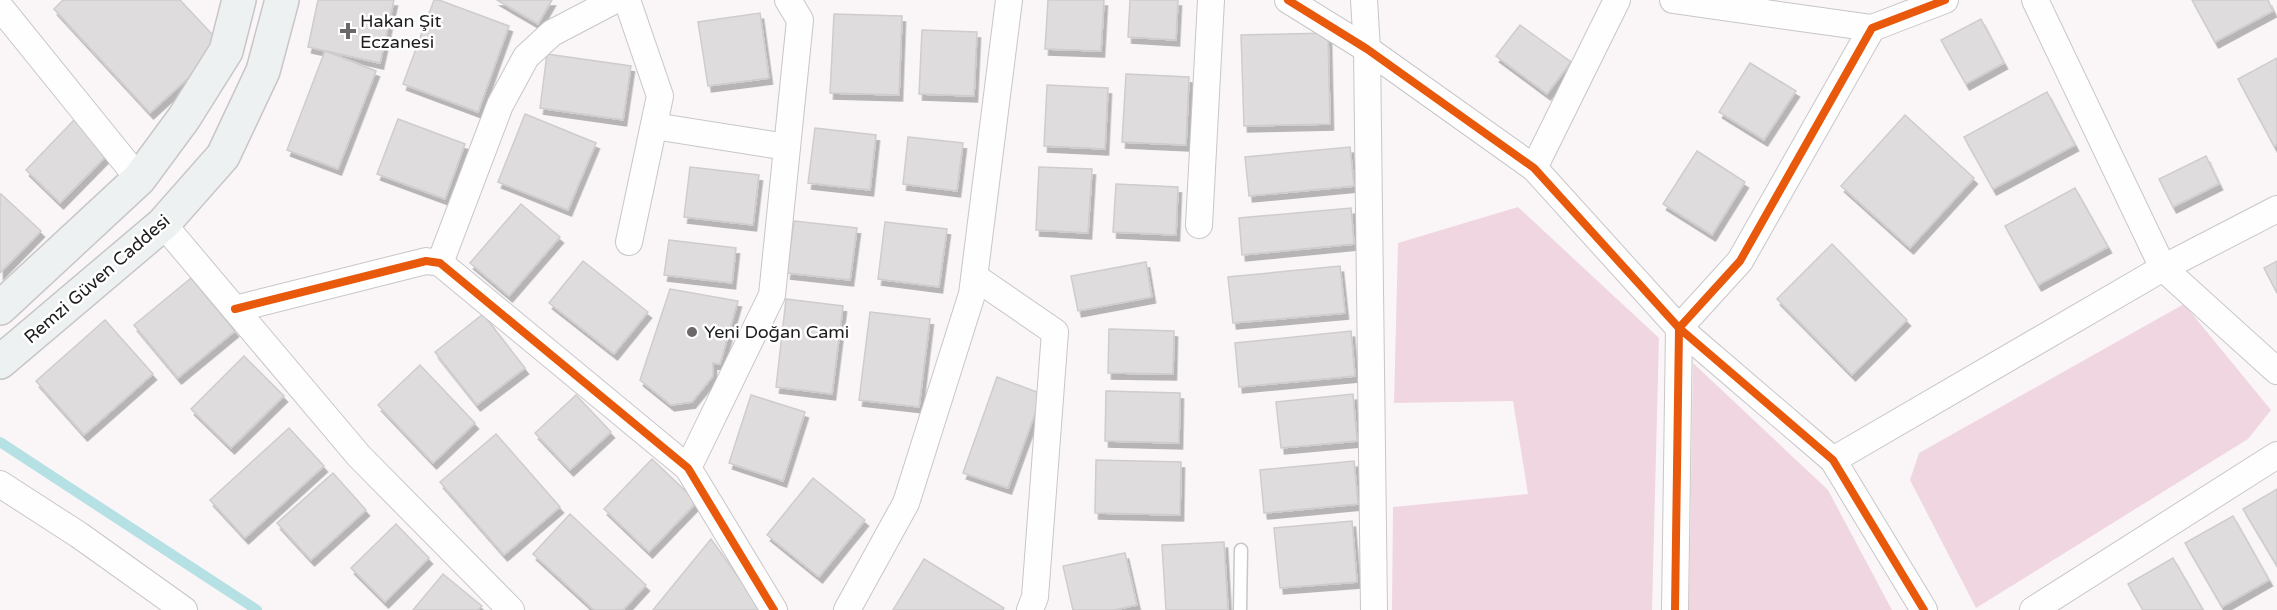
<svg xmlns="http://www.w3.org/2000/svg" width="2277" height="610" font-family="'Varela Round',sans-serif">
<defs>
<filter id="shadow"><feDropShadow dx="3.5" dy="6" stdDeviation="0" flood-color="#0004"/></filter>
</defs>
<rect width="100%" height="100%" fill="#faf6f8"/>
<g fill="#f0d6e1">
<path d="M1518,207L1659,338L1652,610H1392L1393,507L1528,494L1513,401L1394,403L1398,243Z"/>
<path d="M2184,304L2271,410L2248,439L1976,608L1910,480L1919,453Z"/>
<path d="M1693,363L1828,490L1892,610H1689Z"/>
</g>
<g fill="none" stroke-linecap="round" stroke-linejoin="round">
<path stroke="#b5e0e4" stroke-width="10" d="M0,442L257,610"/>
</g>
<g fill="#dfdcde" stroke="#cfccce" stroke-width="1.5" filter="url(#shadow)">
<path d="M63,0H180L223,46L150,113L54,9Z"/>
<path d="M318,0H394L380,63L308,47Z"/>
<path d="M434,0H439L509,26L478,112L403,84Z"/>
<path d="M497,0H552L538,24Z"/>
<path d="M1048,0H1104L1101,51L1045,49Z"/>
<path d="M1130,0H1178L1176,40L1128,37Z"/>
<path d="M2192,0H2268L2273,11L2215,42Z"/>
<path d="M760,13L769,78L708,86L698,22Z"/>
<path d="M834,14L902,16L899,95L830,93Z"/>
<path d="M1981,19L2004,63L1966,84L1941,40Z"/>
<path d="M1520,25L1571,62L1547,94L1496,56Z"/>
<path d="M922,30L977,32L974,96L919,94Z"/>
<path d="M1328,33L1330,124L1244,126L1241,35Z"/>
<path d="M325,51L376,71L338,169L287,150Z"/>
<path d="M547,54L631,66L623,120L540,108Z"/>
<path d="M2277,58V145L2274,146L2238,79Z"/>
<path d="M1750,63L1796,91L1764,140L1719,112Z"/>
<path d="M1126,74L1189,77L1186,145L1122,142Z"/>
<path d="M1047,85L1108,88L1105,149L1044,146Z"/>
<path d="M2047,92L2075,145L1993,189L1964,137Z"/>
<path d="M525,114L596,143L568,210L498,182Z"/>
<path d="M1905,115L1974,178L1910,248L1841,186Z"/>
<path d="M398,119L465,144L445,199L377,174Z"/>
<path d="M74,120L109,153L60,203L26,170Z"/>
<path d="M815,128L876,135L870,190L808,183Z"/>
<path d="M908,137L963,143L957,191L903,184Z"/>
<path d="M1350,147L1354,186L1249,196L1245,157Z"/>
<path d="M1697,151L1745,182L1712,235L1663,204Z"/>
<path d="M2206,156L2219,184L2173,207L2159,179Z"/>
<path d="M690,167L759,175L753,225L684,217Z"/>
<path d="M1039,167L1092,169L1088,233L1036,230Z"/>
<path d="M1116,184L1178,187L1176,235L1113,232Z"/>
<path d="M2075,188L2108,247L2038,285L2005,226Z"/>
<path d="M1,194L41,231L0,273V196Z"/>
<path d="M521,204L560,237L509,296L470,263Z"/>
<path d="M1351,208L1354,244L1242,255L1239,218Z"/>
<path d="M794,221L857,228L850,280L787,273Z"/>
<path d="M885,222L947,229L939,287L878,279Z"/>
<path d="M669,240L736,248L732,283L664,275Z"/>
<path d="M1832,244L1907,320L1852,375L1777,299Z"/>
<path d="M583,261L648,312L614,354L549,303Z"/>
<path d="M2277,261V293L2264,268Z"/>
<path d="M1146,262L1152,297L1078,311L1071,276Z"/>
<path d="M1340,266L1345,313L1233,323L1228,277Z"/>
<path d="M191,278L235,331L178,378L134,325Z"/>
<path d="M670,289L738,301L720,364L713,363V376L692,402L671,405L640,380Z"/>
<path d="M786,299L843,306L832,394L776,387Z"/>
<path d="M870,312L930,319L919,407L859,400Z"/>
<path d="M483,314L525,368L477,405L435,352Z"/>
<path d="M105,320L153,374L84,435L36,381Z"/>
<path d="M1109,329L1174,331L1173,374L1108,373Z"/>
<path d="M1351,331L1355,376L1239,387L1235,343Z"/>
<path d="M244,356L284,396L231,448L191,409Z"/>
<path d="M420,365L475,423L433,463L378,405Z"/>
<path d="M997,377L1042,394L1008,488L963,473Z"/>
<path d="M1106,391L1180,393L1179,443L1105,441Z"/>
<path d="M1353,394L1357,441L1281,448L1276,402Z"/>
<path d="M576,395L611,432L570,470L535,433Z"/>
<path d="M751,395L805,412L783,481L729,463Z"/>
<path d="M289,428L324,466L245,538L210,500Z"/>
<path d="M496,434L560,507L504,555L440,482Z"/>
<path d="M652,459L697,502L649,552L604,509Z"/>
<path d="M1096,460L1181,462L1180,515L1095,513Z"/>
<path d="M1354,461L1358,504L1264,513L1260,470Z"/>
<path d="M333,473L366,510L311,560L277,523Z"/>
<path d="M813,478L865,520L819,577L767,535Z"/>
<path d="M2277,489V566L2243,509Z"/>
<path d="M570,514L646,585L623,610H594L533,554Z"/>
<path d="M2233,516L2269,580L2222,607L2185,543Z"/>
<path d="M1352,521L1357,582L1280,588L1274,528Z"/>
<path d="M396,524L429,558L385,602L351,568Z"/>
<path d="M711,539L762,610H653Z"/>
<path d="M1224,542L1228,610H1166L1162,545Z"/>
<path d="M1125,553L1137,605L1114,610H1073L1063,566Z"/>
<path d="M2173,558L2203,610H2143L2128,584Z"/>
<path d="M924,559L1004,608L1003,610H893Z"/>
<path d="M443,574L482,606L478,610H413Z"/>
</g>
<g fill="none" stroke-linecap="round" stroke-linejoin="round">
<g stroke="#c8c6c7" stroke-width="15">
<path id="service" d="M1240,610L1241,550"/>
</g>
<g stroke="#c8c6c7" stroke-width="28">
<g id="minor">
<path d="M627,0L660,96L629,242"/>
<path d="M1288,0L1367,49L1534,168L1679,328L1833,460L1924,610"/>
<path d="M1364,0L1367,49L1374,610"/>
<path d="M1673,0L1872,28"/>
<path d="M2035,0L2163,268L2277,371"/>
<path d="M0,7L139,179"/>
<path d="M654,126L787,147"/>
<path d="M1534,168L1617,0"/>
<path d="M163,224L359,456L511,610"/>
<path d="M1199,225L1211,0"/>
<path d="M440,263L500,105L526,57L552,33L615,0"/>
<path d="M975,277L1055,332L1035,597L1030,610"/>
<path d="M235,309L426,261L440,263L688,468L774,610"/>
<path d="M1833,460L2163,268L2277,209"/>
<path d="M688,468L772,295L800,20L788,0"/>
<path d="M0,484L79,535L184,610"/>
<path d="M847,610L906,503L972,294L1009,0"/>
<path d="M1675,610L1679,328L1740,261L1872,28L1945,0"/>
<path d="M2033,610L2277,455"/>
</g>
</g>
<g stroke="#c8c6c7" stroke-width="36">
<g id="secondary">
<path d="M0,308L139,179L184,118L226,51L239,0"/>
<path d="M0,362L163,224L223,156L263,71L282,0"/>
</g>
</g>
<use href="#service" stroke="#fefefe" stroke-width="12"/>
<use href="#minor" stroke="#fefefe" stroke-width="26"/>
<use href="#secondary" stroke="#edf1f1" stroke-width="33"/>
<g stroke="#fff" stroke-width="11">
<g id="cycleway">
<path d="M1288,0L1367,49L1534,168L1679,328L1833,460L1924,610"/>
<path d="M235,309L426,261L440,263L688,468L774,610"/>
<path d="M1675,610L1679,328L1740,261L1872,28L1945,0"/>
</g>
</g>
<use href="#cycleway" stroke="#e8590c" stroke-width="8"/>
</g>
<g fill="#6c686a" stroke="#fff" stroke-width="2">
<path d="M345 22h6v6h6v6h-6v6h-6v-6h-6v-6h6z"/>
<circle cx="692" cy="332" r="6"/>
</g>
<g text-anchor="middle" stroke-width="5" stroke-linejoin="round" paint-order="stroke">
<g font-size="18" fill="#1f1c1d" stroke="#fff" text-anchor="start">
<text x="360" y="27">Hakan Şit<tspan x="360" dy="21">Eczanesi</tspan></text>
<text x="704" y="338">Yeni Doğan Cami</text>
</g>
<g font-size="18" fill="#1f1c1d" stroke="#fff">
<text transform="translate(97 279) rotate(-41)" y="6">Remzi Güven Caddesi</text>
</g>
</g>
</svg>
